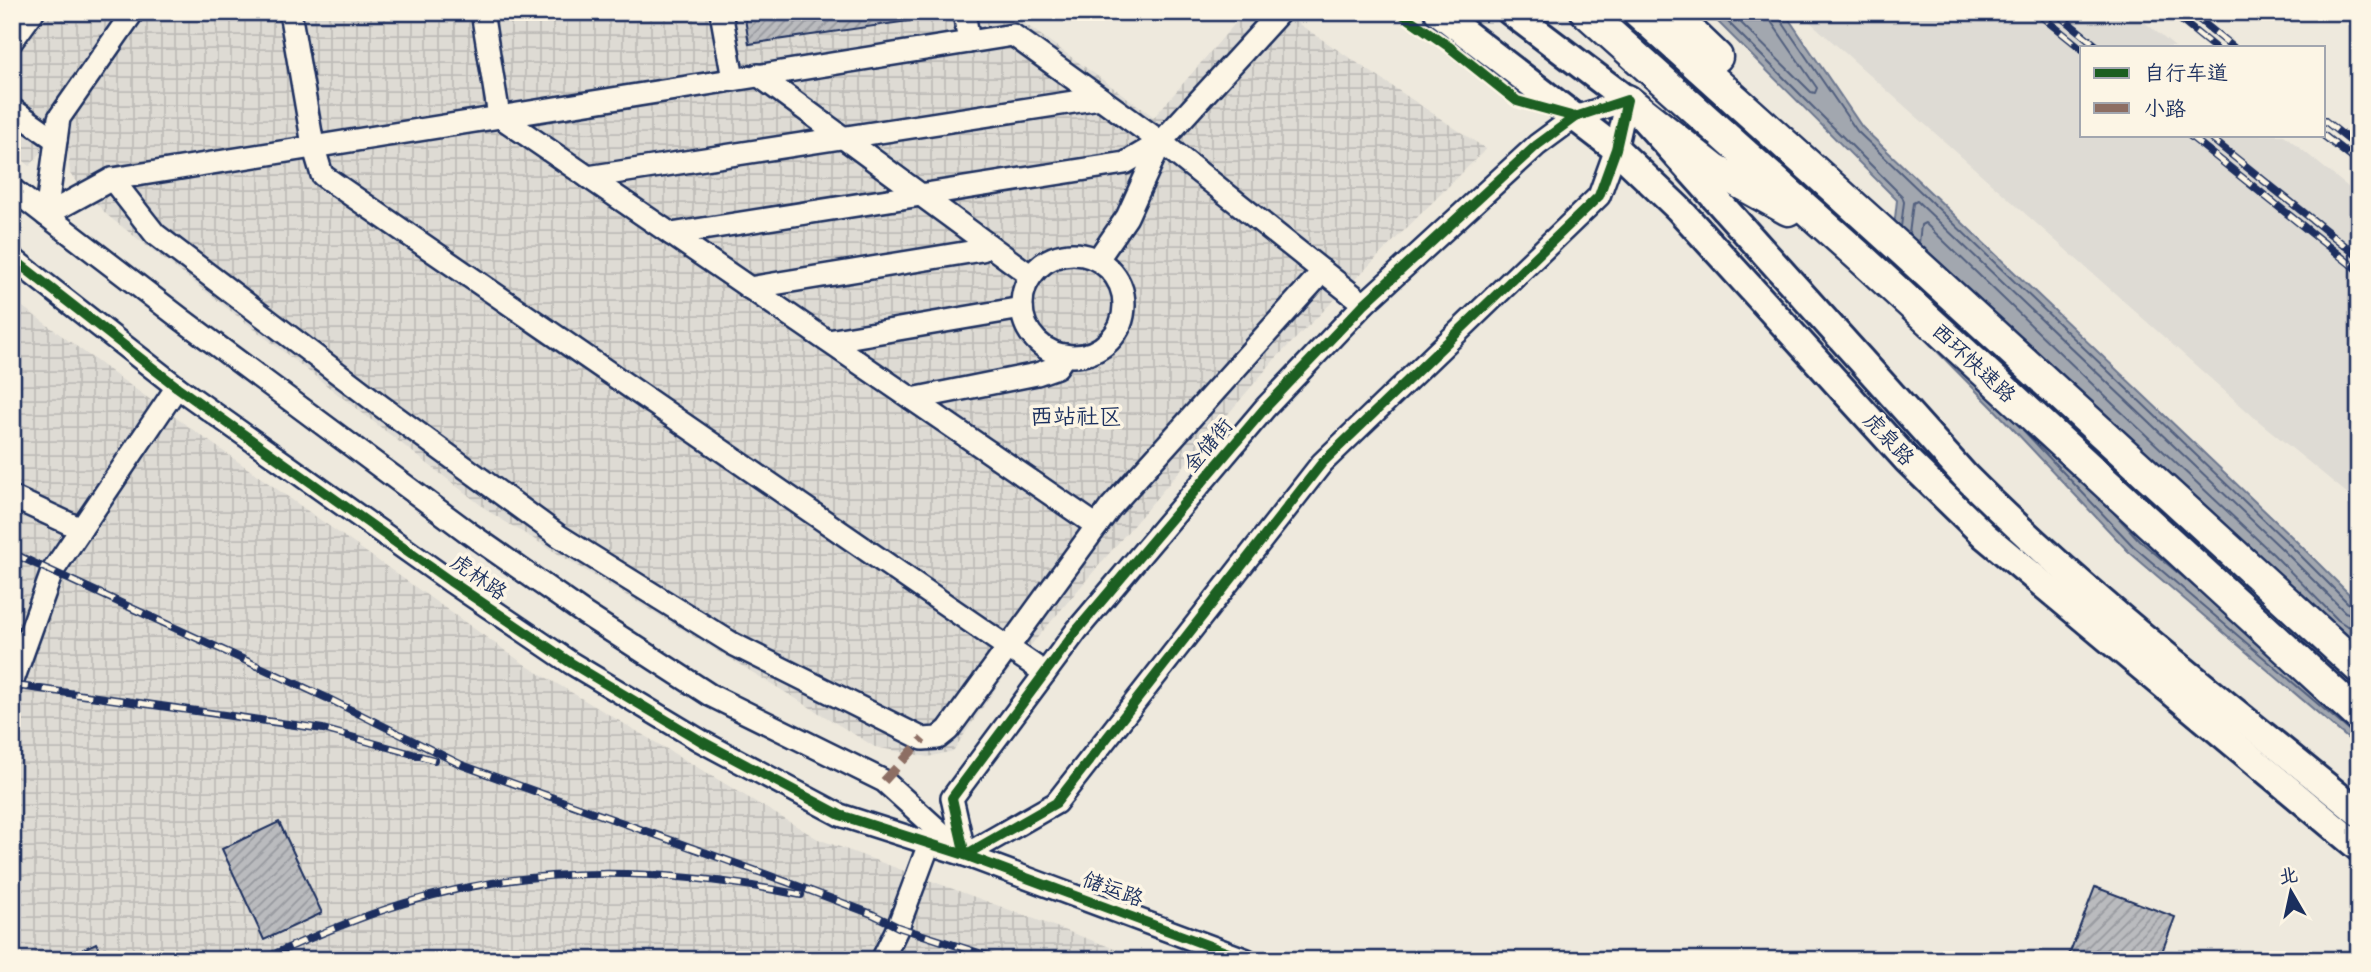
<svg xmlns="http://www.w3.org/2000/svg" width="2371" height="972" font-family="'Shantell Sans','LXGW WenKai TC',sans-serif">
<defs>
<pattern id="industrial-grid" width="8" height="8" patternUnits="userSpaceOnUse" patternTransform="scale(1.75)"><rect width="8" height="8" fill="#dedbd4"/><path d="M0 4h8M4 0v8" fill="none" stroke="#bebcb8"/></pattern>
<pattern id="building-hatch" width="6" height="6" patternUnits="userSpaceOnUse" patternTransform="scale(1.75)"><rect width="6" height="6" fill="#babbbe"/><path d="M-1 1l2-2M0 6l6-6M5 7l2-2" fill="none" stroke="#96989e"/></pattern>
</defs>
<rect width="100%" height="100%" fill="#eee9dd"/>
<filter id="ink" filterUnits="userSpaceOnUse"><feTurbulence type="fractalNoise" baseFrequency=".0143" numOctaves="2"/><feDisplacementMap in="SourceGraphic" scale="14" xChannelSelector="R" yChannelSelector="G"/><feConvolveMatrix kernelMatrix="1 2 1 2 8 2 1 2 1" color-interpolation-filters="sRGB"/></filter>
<g filter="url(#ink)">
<path fill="#dedbd4" d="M1799,12H2132L2175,47H2082V135H2284L2359,196V503L2256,419Z"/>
<g fill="url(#industrial-grid)">
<path d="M12,12H1009L1154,117L1245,12H1281L1486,149L1275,359L1002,679L953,751L928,757L875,747L491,513L107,215L70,174L65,123L30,166L12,151Z"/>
<path d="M12,299L114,374L527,666L818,839L1145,960H12Z"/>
</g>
<path fill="#a2a7af" stroke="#6c778f" stroke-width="2" d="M1708,12H1784L1862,127L2292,537L2359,604V748L2128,551L1996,411L1886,300L1897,200Z"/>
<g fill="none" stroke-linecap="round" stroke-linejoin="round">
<g stroke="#515f7e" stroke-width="2">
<path d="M1718,12L1902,196L1904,202L1901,227"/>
<path d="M1730,12L1811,92L1815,93L1817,88L1772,23L1770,12"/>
<path d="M1779,12L1780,19L1857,131L2287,542L2351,606L2359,608"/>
<path d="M1909,234L1913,203L1917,201L2281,548L2345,612L2359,617"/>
<path d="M1919,243L1921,225L1925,223L2114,405L2274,555L2338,620L2347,626L2359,627"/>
<path d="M2023,430L2133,546L2359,739"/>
<path d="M2114,513L2139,540L2197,589"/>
</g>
</g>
<g fill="url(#building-hatch)" stroke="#1b2f5e" stroke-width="2">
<path d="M744,12H909V21L749,44Z"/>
<path d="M279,822L322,913L264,940L222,849Z"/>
<path d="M2095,887L2175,917L2159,960H2067Z"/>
<path d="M96,943L104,960H60Z"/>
</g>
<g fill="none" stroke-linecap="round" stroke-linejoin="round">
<g stroke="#1b2f5e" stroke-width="26">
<g id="minor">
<path d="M290,12L313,145L322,175L1045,673"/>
<path d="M482,12L499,116L1097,526"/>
<path d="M721,12L733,79"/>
<path d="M964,12L969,42"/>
<path d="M12,41L33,12"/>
<path d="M758,75L1031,276"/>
<path d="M1627,100L1616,149L1599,196L1322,463L1056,803L965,855L952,798L1077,630L1265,408L1364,304L1537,145L1575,117Z"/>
<path d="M12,109L56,140"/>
<path d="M588,177L1100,98"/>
<path d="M112,179L155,234L381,406L559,536L733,644L923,739L938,738L948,730L1110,508L1323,271"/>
<path d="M12,189L184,321L469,533L585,614L710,695L884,781L959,849"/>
<path d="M46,215L112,179L1013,35L1161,142L1364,304"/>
<path d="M46,215L59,118L133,12"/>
<path d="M671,234L1125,163L1161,142L1280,12"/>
<circle cx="1073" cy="305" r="51"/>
<path d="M12,258L177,387L450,581L571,663L701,741L840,815L965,855L1247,960"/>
<path d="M1098,259L1127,217L1161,142"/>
<path d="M749,288L982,250L989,245"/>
<path d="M828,341L1022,308"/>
<path d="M912,399L1037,374L1057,367L1065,355"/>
<path d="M12,497L81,529"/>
<path d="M12,683L52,572L177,387"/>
<path d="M882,960L898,927L929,844"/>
</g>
</g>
<g stroke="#1b2f5e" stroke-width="32">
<g id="major">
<path d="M1438,12L1616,149L1678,208L1907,460L1985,536L2359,848"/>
<path d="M1511,12L1627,100L1965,476C2087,598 2226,703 2359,813"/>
</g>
</g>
<g stroke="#1b2f5e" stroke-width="35">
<g id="highway">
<path d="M1586,12L1862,259L2359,716"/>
<path d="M1638,12L1878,228L2359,668"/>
<path d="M1670,12L1717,57"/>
<path d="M1627,100L1714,169L1788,210"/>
</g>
</g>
<use href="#minor" stroke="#fcf5e5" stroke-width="21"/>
<use href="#major" stroke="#fcf5e5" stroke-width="26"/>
<use href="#highway" stroke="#fcf5e5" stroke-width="30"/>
<g stroke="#1b2f5e" stroke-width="8">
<g id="rail">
<path d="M2036,12L2082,49"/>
<path d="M2055,12L2098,47"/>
<path d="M2171,12L2214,47"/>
<path d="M2190,12L2233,47"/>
<path d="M2324,120L2359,148"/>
<path d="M2189,135L2359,271"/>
<path d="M2207,135L2359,257"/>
<path d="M2323,135L2359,163"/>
<path d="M12,553L327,698L462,765L787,882L872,914L898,927L1001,960"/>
<path d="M12,685L323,729L434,760"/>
<path d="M261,960C309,938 356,918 405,903C536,863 669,868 801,895"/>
</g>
</g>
<use href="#rail" stroke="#fcf5e5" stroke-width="5" stroke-dasharray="16" stroke-linecap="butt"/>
<path stroke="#8d6e63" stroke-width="9" stroke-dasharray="18 9" stroke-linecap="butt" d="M884,781L923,739"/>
<g stroke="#fcf5e5" stroke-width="15">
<g id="cycleway">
<path d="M1399,12L1448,46L1517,101L1575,117"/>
<path d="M1627,100L1616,149L1599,196L1322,463L1056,803L965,855L952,798L1077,630L1265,408L1364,304L1537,145L1575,117Z"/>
<path d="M12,258L177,387L450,581L571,663L701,741L840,815L965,855L1247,960"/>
</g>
</g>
<use href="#cycleway" stroke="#1b5e20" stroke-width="10"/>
</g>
</g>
<g text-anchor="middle" stroke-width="7" stroke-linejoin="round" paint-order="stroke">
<g font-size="21" fill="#1b2f5e" stroke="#fcf5e5">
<text transform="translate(1974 363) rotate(43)" y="7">西环快速路</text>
<text transform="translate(1889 439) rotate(47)" y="7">虎泉路</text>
<text transform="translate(1208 445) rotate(-50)" y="7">金储街</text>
<text transform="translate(479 577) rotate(35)" y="7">虎林路</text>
<text transform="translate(1113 889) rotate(20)" y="7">储运路</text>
</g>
<g font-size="23" fill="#1b2f5e" stroke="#fcf5e5">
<text x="1076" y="424">西站社区</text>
</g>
</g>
<rect width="2371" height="972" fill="none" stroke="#fcf5e5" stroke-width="42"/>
<rect x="21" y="21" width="2329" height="930" fill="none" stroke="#1b2f5e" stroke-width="2.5" filter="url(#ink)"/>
<rect x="2080" y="46" width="245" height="91" fill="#fcf5e5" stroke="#a2a6af" stroke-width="2"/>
<rect x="2094" y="68" width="35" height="10" fill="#1b5e20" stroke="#a2a6af" stroke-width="2"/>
<text x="2144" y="80" font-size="21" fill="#1b2f5e">自行车道</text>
<rect x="2094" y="103" width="35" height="10" fill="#8d6e63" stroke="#a2a6af" stroke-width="2"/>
<text x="2144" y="116" font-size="21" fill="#1b2f5e">小路</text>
<g transform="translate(2291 892) rotate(351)" stroke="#fcf5e5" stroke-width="5" paint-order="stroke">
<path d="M0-5L12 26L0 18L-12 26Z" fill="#1b2f5e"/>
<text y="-10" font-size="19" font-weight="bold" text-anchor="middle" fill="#1b2f5e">北</text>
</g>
</svg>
